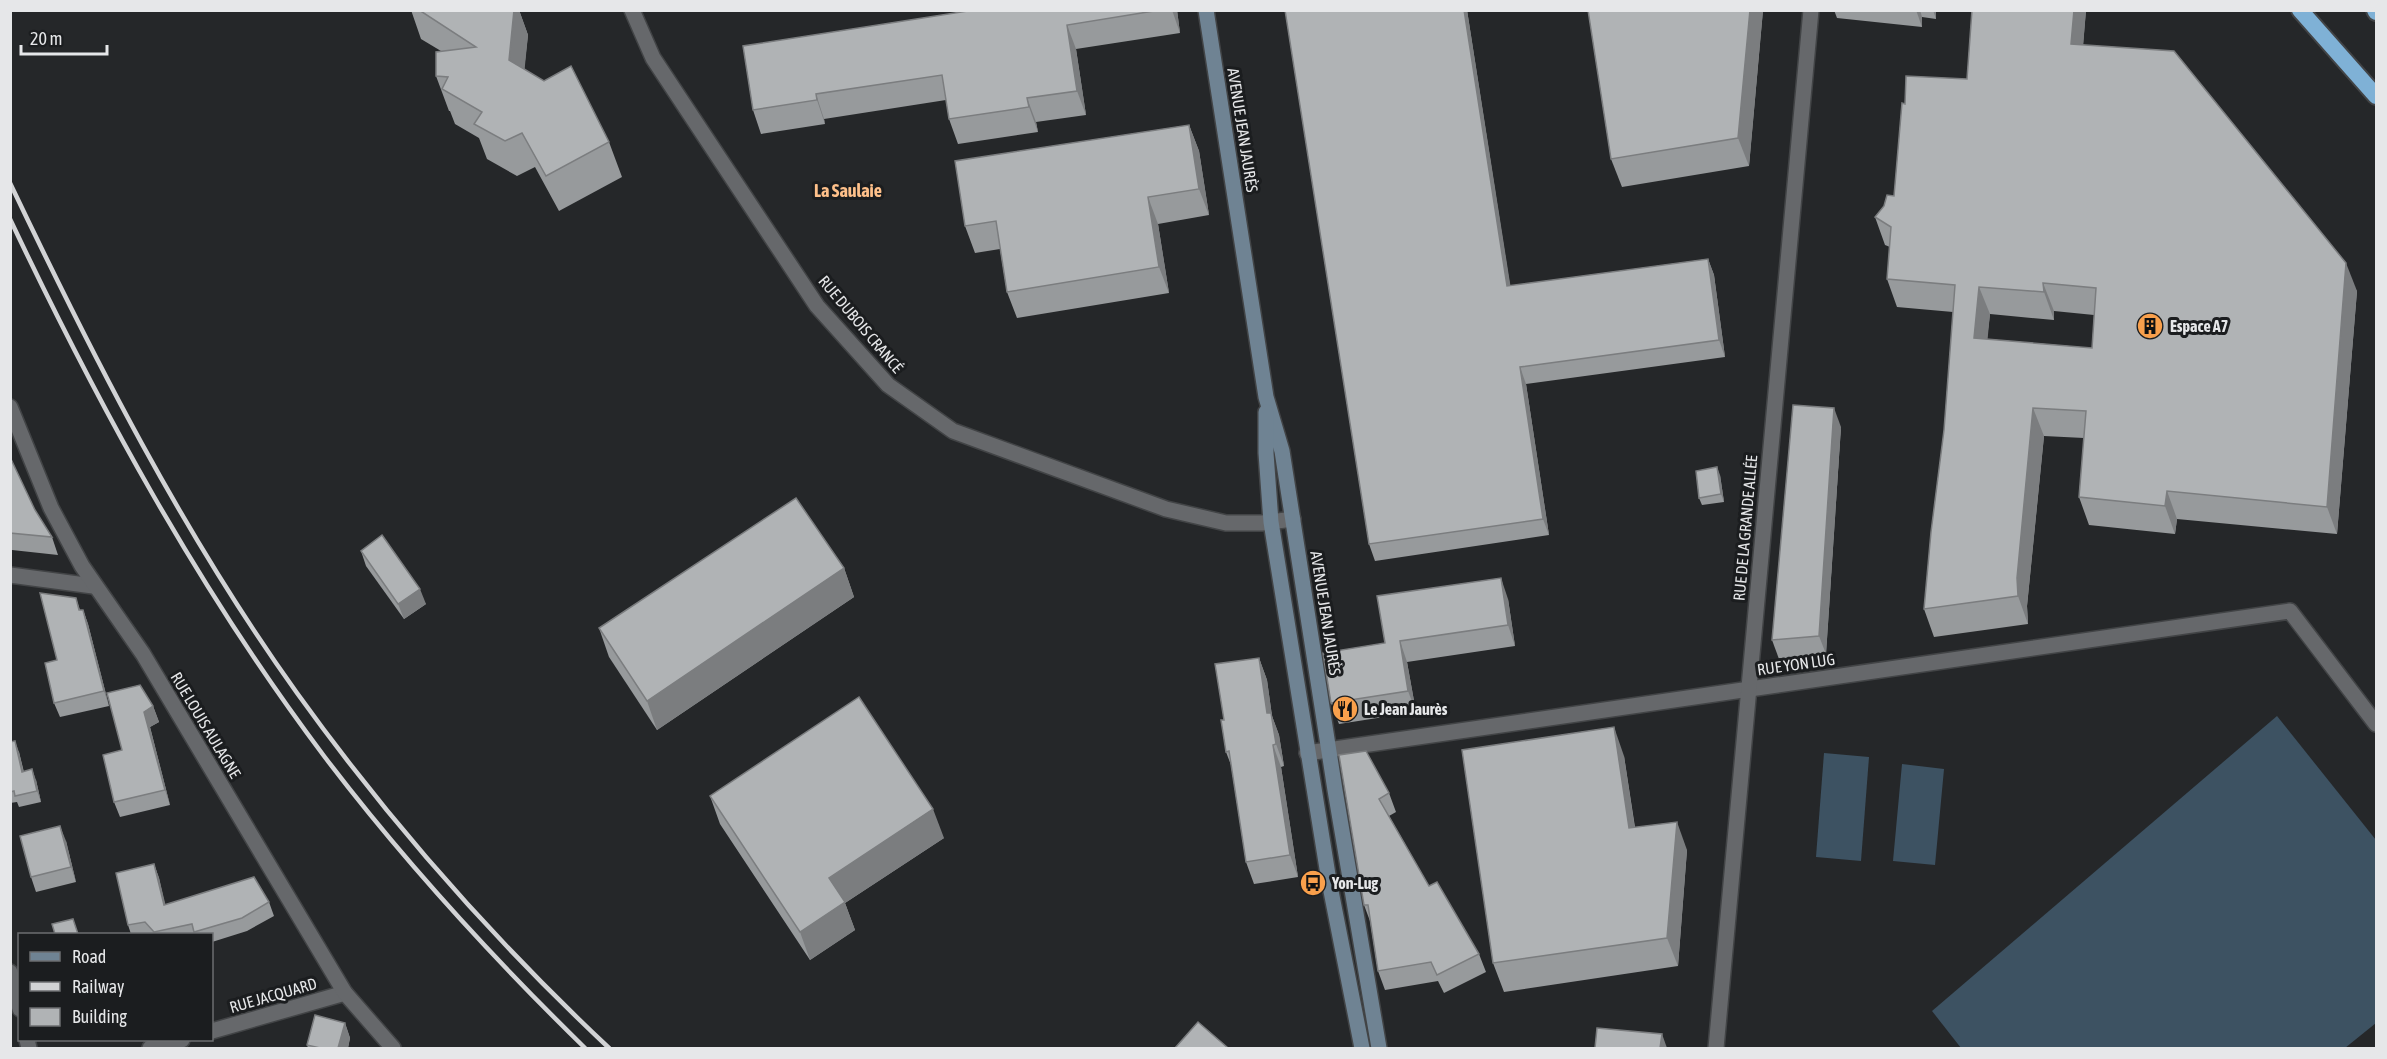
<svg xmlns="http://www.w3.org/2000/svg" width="2387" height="1059" font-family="'Asap Condensed',sans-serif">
<rect width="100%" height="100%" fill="#252729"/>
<g fill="#3d5262">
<path d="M2277,716L2376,840V1023L2345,1048H1961L1932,1011Z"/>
<path d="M1824,753L1869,757L1861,861L1816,857Z"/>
<path d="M1902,764L1944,769L1935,865L1893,861Z"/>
</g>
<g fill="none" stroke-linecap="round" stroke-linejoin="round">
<g stroke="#424446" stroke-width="18">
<g id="minor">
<path d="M632,10L653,58L817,306L888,385L953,431L1166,509L1226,523H1262L1293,519"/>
<path d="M10,575L93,586"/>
<path d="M1307,753L2290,611L2376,724"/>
<path d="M10,972L20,1009"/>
<path d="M212,1031L345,993"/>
<path d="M27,1040L29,1048"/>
<path d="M150,1048L182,1040"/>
<path d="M1716,1048L1811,10"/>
</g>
</g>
<g stroke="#424446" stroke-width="18">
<path id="tertiary" d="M10,407L51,508L82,566L143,654L345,993L393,1048"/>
</g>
<g stroke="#424446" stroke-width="18">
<g id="secondary">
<path d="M1206,10L1266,397L1282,451L1335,790L1379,1048"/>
<path d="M1266,412V453L1271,522L1329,881L1362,1048"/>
</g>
</g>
<g stroke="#424446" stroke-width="20">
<g id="trunk">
<path d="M2300,10L2376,96"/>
<path d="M2375,10L2376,12"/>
</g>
</g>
<use href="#minor" stroke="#66686b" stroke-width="15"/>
<use href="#tertiary" stroke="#66686b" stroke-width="15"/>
<use href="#secondary" stroke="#6f8393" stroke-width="15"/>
<use href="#trunk" stroke="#7fb1d6" stroke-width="16"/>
<g stroke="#d2d3d5" stroke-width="4.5">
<path d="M10,183C94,359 183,534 297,693C389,821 494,940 609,1048"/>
<path d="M10,219C99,407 199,590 324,756C403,860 492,957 585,1048"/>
</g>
</g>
<g fill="#979a9c" fill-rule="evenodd">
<path d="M411,10H519L528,35L524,70L609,142L622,177L559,211L535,167L517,176L487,159L479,138L455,124L450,111H449L436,76L441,51L421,39Z"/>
<path d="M974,10H1177L1180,33L1076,49L1086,115L1036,122L1038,132L958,144L949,119L946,100L824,119L825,124L761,134L753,110Z"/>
<path d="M1285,10H1467L1510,286L1708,259L1714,275L1725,357L1526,384L1549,535L1375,561L1369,544Z"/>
<path d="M1763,10L1749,166L1622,187L1611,159Z"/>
<path d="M1834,10H1936V19L1922,17V27L1837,18Z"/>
<path d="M1972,10H2086L2083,45L2357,291L2337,534L2177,519L2175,534L2089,525L2079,497L2084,438L2044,436L2027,606L2028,624L1934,637L1924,609L1944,430L1953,312L1897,307L1887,279L1890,247L1885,245L1875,217L1894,196L1905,104L1967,79ZM2054,311L2094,315L2092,348L1987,339L1990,314L2054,320Z"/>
<path d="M1189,125L1199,151L1209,215L1158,224L1169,293L1017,318L1007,292L1000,249L975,253L965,226Z"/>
<path d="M1841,427L1826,654L1779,659L1772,640Z"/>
<path d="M10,457L35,510L52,537L58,555L12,550L10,548Z"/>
<path d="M1720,475L1724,502L1702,505L1699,498Z"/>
<path d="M361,551L426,604L404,619L366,566Z"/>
<path d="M844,568L854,597L657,730L609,657L599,628Z"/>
<path d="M76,598L80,610H83L88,624L109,706L60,717L54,703L57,660Z"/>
<path d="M1508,599L1515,646L1407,662L1416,712L1339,724L1331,703L1385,643Z"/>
<path d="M1259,658L1267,680L1272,716L1279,735L1284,766L1281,767L1298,877L1254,884L1246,862L1231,765L1226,752L1224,720Z"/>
<path d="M153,706L159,722L150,727L170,805L120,817L114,802L122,750Z"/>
<path d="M10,742L19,752L24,772L36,780L41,802L19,807L17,802L10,803Z"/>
<path d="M1339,755L1389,793L1396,812L1389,816L1429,886L1479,954L1486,972L1444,993L1438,981L1385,990L1378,971L1370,921L1364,905Z"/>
<path d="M1624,756L1635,827L1687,850L1678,966L1504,992L1493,963Z"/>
<path d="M710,796L944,838L845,903L855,930L810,960L720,824Z"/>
<path d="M66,841L76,882L36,892L31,877Z"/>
<path d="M154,864L159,878L165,905L269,902L274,916L247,931L212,942V934H131L128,925Z"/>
<path d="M345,1023L350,1038L348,1048H308L307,1045Z"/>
</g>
<g fill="#7b7d7f">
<path d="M514,10H519L528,35L522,95L509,60Z"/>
<path d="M1172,10H1177L1180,33Z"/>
<path d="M1464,10H1467L1513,302L1507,286Z"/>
<path d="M1750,10H1763L1749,166L1738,138Z"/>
<path d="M1916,10H1920L1922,17V27Z"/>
<path d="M1933,10H1936V19Z"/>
<path d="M2074,10H2086L2081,72L2071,44Z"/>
<path d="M1067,25L1076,49L1086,115L1077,91Z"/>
<path d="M816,94L824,119L825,124L817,100Z"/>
<path d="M1027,98L1036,122L1038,132L1029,107Z"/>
<path d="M1189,125L1199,151L1209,215L1199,189Z"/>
<path d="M1148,197L1158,224L1169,293L1159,267Z"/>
<path d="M1708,259L1714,275L1725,357L1719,340Z"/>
<path d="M2346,263L2357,291L2337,534L2327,507Z"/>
<path d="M2043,283L2054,311V320L2044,292Z"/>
<path d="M1979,287L1990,314L1985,365L1974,338Z"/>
<path d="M1520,367L1526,384L1549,535L1543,519Z"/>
<path d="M1834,408L1841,427L1826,654L1819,636Z"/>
<path d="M2033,408L2044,436L2027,606L2028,624L2018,596L2017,578Z"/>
<path d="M1717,467L1720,475L1724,502L1721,494Z"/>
<path d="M2167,491L2177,519L2175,534L2165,506Z"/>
<path d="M844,568L854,597L657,730L647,701Z"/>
<path d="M1501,578L1508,599L1515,646L1508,625Z"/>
<path d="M420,589L426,604L404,619L398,604Z"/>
<path d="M83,610L88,624L109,706L104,691Z"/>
<path d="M1400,641L1407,662L1416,712L1408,691Z"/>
<path d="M1259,658L1267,680L1272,716L1279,735L1284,766L1276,744L1267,713Z"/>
<path d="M153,706L159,722L150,727L170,805L165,790L144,712Z"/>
<path d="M1614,727L1624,756L1639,856L1629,828Z"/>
<path d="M15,741L19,752L26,783L22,772Z"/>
<path d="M1273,745L1281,767L1298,877L1290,855Z"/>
<path d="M32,769L36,780L41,802L37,791Z"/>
<path d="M933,809L944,838L845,903L855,930L810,960L800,932L829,878Z"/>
<path d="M1677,822L1687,850L1678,966L1667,938Z"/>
<path d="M60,826L66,841L76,882L71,867Z"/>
<path d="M154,864L159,878L169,919L164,905Z"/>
<path d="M345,1023L350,1038L348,1048H338Z"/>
<path d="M1662,1034L1667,1048H1660Z"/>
</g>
<g fill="#b0b3b5" stroke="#7b7d7f" stroke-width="1.5" fill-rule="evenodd">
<path d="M419,10H514L509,60L544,81L571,66L609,142L546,176L522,133L505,141L474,124L482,112L442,89L448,77L436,76V52L476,47Z"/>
<path d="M974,10H1160L1067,25L1077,91L1027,98L1029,107L949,119L942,75L816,94L817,100L753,110L743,46Z"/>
<path d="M1285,10H1464L1507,286L1708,259L1719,340L1520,367L1543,519L1369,544Z"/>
<path d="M1588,10H1750L1738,138L1611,159Z"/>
<path d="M1972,10H2074L2071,44L2174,51L2346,263L2327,507L2167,491L2165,506L2079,497L2086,411L2033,408L2017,578L2018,596L1924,609L1931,532L1944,430L1955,285L1887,279L1891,227L1875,217L1884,206L1887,195L1894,196L1902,103L1905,104L1906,76L1967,79ZM2043,283L2096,288L2092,348L1974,338L1979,287L2044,292Z"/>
<path d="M1189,125L1199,189L1148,197L1159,267L1007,292L996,221L965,226L955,161Z"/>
<path d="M1793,405L1834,408L1819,636L1772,640Z"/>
<path d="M10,457L35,510L52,537L10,533Z"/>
<path d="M1717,467L1721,494L1699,498L1696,471Z"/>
<path d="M796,498L844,568L647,701L599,628Z"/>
<path d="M382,535L420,589L398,604L361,551Z"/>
<path d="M1501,578L1508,625L1400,641L1408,691L1331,703L1323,653L1385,643L1377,596Z"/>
<path d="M40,593L76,598L79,610H83L104,691L54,703L45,663L57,660Z"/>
<path d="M1259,658L1267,713H1271L1276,744L1273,745L1290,855L1246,862L1229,751L1226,752L1221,720H1224L1215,664Z"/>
<path d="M140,685L153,706L144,712L165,790L114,802L103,755L122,750L107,693Z"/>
<path d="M859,697L933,809L829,878L845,902L800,932L710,796Z"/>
<path d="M1614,727L1629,828L1677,822L1667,938L1493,963L1462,750Z"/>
<path d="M15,741L22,772L32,769L37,791L15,796L14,791L10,792V742Z"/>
<path d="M1366,751L1389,793L1379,799L1429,886L1437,882L1479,954L1437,975L1431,962L1378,971L1368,905H1364L1339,755Z"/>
<path d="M60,826L71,867L31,877L20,836Z"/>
<path d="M154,864L164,905L254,877L269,902L242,918L194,932L192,924L154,932L145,922L128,925L116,873Z"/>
<path d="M73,919L78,934H55L52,924Z"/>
<path d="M315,1015L345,1023L338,1048H320L307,1045Z"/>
<path d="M1198,1022L1228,1048H1175Z"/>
<path d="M1597,1028L1662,1034L1660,1048H1595Z"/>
</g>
<defs>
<g id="building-disc" transform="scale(1.35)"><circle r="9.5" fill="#f9a04c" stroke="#1b1d1f"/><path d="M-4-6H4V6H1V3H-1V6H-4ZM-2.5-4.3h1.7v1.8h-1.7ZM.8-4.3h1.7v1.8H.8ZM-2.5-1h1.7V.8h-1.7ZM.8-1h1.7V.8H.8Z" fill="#111"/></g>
<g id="restaurant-disc" transform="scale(1.35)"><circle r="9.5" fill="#f9a04c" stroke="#1b1d1f"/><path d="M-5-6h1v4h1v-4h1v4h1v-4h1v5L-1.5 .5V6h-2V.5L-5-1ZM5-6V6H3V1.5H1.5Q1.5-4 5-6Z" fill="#111"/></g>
<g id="bus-disc" transform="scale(1.35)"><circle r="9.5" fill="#f9a04c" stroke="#1b1d1f"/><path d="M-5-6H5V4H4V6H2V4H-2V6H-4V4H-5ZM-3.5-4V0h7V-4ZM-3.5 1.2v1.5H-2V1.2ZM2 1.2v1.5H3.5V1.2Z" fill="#111"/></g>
</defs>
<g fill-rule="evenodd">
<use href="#building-disc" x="2150" y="326"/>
<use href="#restaurant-disc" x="1345" y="709"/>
<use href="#bus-disc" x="1313" y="883"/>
</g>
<g text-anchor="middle" stroke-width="6" stroke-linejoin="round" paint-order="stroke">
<g font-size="16" fill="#e6e7e9" stroke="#1b1d1f">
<text transform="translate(1243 130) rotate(81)" y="6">AVENUE JEAN JAURÈS</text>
<text transform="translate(861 324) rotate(50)" y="6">RUE DUBOIS CRANCÉ</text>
<text transform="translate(1745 528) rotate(-85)" y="6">RUE DE LA GRANDE ALLÉE</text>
<text transform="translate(1326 613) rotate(81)" y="6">AVENUE JEAN JAURÈS</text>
<text transform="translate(1796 664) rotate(-8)" y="6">RUE YON LUG</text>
<text transform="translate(206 725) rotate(59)" y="6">RUE LOUIS AULAGNE</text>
<text transform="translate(273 995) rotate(-16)" y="6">RUE JACQUARD</text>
</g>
<g font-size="16" font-weight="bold" fill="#e6e7e9" stroke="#1b1d1f" text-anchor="start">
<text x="2170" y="332">Espace A7</text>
<text x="1364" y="715">Le Jean Jaurès</text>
<text x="1332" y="889">Yon-Lug</text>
</g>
<g font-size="18" font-weight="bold" fill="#fec08a" stroke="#1b1d1f">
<text x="848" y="197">La Saulaie</text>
</g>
</g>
<rect width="2387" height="1059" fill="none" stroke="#e6e7e9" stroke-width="24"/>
<rect x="18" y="933" width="195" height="108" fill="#1b1d1f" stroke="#6c6e70" stroke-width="1.5"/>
<rect x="30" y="952" width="30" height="9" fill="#6f8393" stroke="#6c6e70" stroke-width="1.5"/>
<text x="72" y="963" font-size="18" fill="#e6e7e9">Road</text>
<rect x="30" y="982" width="30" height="9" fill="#d2d3d5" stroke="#6c6e70" stroke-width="1.5"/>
<text x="72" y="993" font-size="18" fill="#e6e7e9">Railway</text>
<rect x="30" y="1008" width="30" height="18" fill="#b0b3b5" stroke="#6c6e70" stroke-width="1.5"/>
<text x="72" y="1023" font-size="18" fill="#e6e7e9">Building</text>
<path d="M21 45v9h86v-9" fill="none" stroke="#e6e7e9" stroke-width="3"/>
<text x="30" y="45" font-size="18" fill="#e6e7e9" stroke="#1b1d1f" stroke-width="4.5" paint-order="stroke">20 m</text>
</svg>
